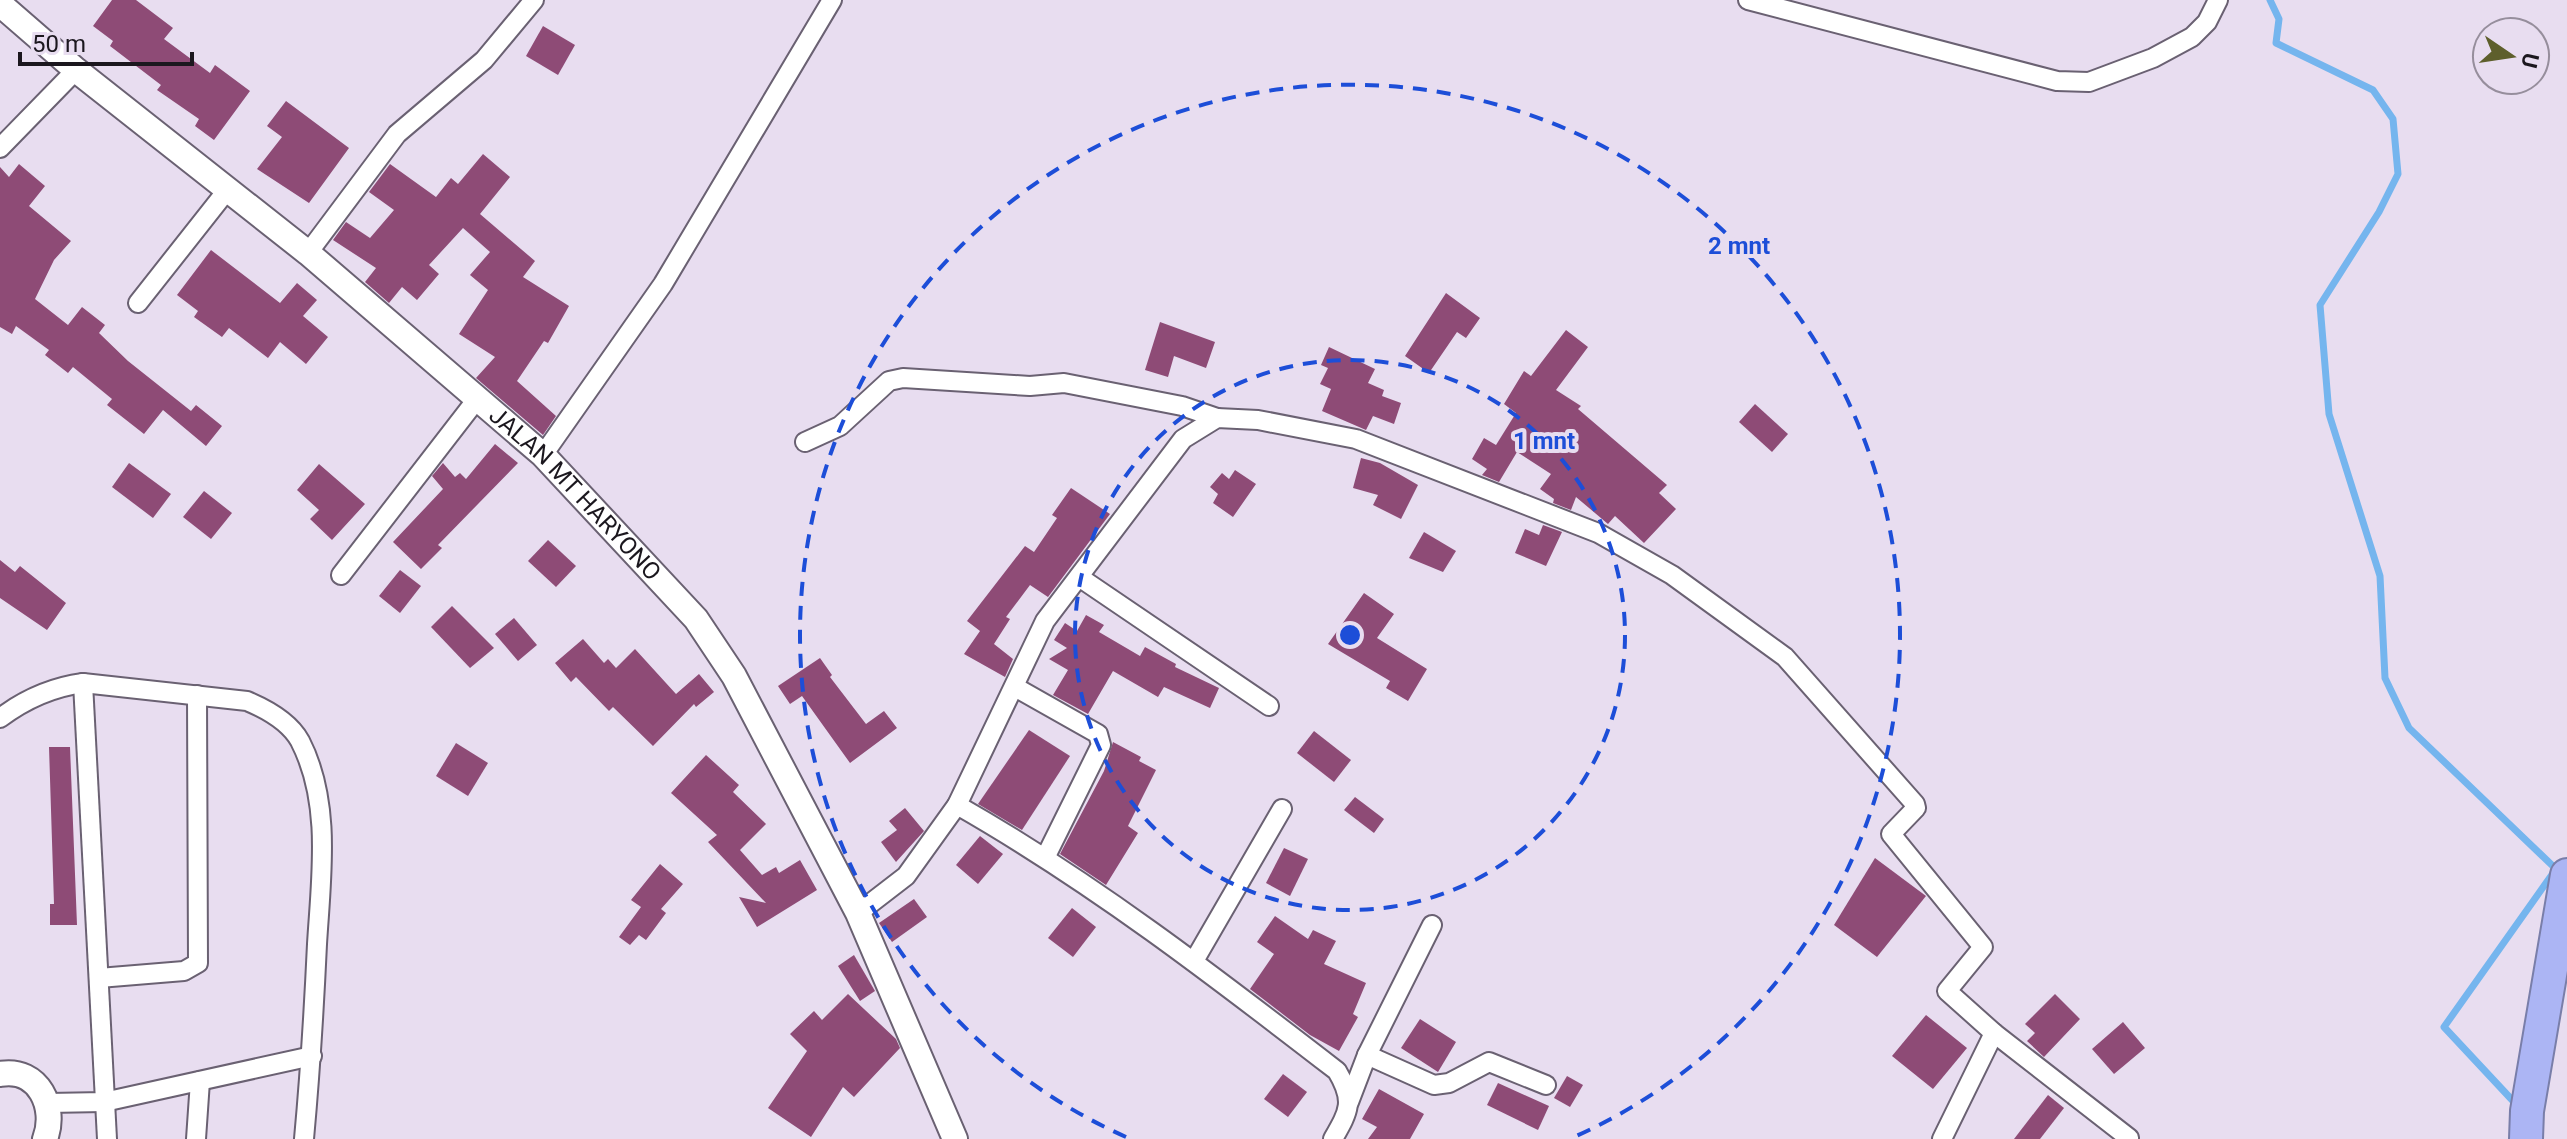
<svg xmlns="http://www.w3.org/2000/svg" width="2567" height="1139" font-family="Roboto,sans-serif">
<rect width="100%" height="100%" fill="#e8ddf0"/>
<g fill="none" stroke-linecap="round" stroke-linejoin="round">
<path stroke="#75b5ee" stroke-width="7" d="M2270,0L2279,19L2276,43L2373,90L2393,119L2398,174L2379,212L2320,305L2329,414L2380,576L2385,678L2409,728L2556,869L2444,1027L2514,1102"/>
</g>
<g fill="#8e4b76">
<path d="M112,0H136L173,28L164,39L210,73L215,65L250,91L214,140L195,126L199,119L157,90L161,85L110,46L113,41L93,26Z"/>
<path d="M543,26L575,45L558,75L526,56Z"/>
<path d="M286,101L349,148L309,203L257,169L282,137L267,126Z"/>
<path d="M483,154L510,177L480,214L535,261L523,277L569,306L548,343L544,341L517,381L556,416L543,435L476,378L495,357L459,334L488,290L470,275L490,252L463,228L429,265L439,274L417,300L402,287L389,303L365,282L376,268L333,240L346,222L370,238L394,210L369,192L390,164L436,197L451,178L458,184Z"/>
<path d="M19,164L45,186L29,206L71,241L54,260L35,299L68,325L82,307L105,325L99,333L128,361L191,411L196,405L222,426L206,446L163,410L144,434L107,405L112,399L73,367L68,373L45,355L49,350L16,326L12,334L0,327V167L9,177Z"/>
<path d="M211,250L280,303L297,283L317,300L303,316L328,337L306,364L280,342L268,358L229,328L222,337L194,317L198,311L177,295Z"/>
<path d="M1446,293L1480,318L1466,338L1457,332L1429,373L1405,356Z"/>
<path d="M1160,322L1215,342L1206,368L1174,356L1168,377L1145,370Z"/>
<path d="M1566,330L1588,347L1556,390L1581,406L1578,409L1667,485L1659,493L1676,509L1644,543L1615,516L1608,524L1576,497L1571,510L1553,503L1554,499L1540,489L1551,474L1517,452L1499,482L1482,475L1487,469L1472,459L1484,438L1496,445L1516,413L1504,404L1524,371L1531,376Z"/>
<path d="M1329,347L1375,369L1368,383L1384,390L1382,396L1401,403L1394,424L1373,416L1366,430L1322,411L1331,389L1320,384L1328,368L1321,365Z"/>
<path d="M1755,404L1788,434L1772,452L1739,422Z"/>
<path d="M495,444L518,463L438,545L442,548L421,569L393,542L443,489L432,476L443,463L455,477L460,473L466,479Z"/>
<path d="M1361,458L1380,463L1418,485L1401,519L1373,505L1378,495L1353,488Z"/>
<path d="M129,463L171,494L153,518L112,487Z"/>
<path d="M319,464L365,504L332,540L310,519L319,510L297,490Z"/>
<path d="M1235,470L1256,484L1233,517L1213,503L1218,494L1210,487L1222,473L1229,479Z"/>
<path d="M1071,488L1110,514L1048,597L1030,585L1006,617L1010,619L994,644L1013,659L1005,677L964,654L980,631L967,621L1025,546L1034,552L1057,518L1052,515Z"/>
<path d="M204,491L232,513L211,539L183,517Z"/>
<path d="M1543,525L1562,532L1546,566L1515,553L1525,529L1539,535Z"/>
<path d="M1424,532L1456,551L1443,572L1409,558Z"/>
<path d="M548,540L576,566L556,587L528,561Z"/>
<path d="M0,560L15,572L20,566L66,603L47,630L0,598Z"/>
<path d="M400,570L421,586L400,613L379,596Z"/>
<path d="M1364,593L1394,614L1377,638L1427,669L1408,701L1386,688L1390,681L1328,644Z"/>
<path d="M452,606L494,648L470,668L431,627Z"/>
<path d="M1086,615L1104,625L1099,632L1140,656L1145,647L1176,664L1175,667L1219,688L1210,708L1164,687L1158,697L1113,671L1088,714L1053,695L1068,670L1049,659L1067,648L1054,640L1065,623L1077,631Z"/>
<path d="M514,618L537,645L518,661L495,634Z"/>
<path d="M583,639L604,663L608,659L616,668L635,649L676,694L699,674L714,692L696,707L694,704L653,746L613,707L609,711L576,677L571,682L555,663Z"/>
<path d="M820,658L832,675L830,677L866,724L884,711L897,728L850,763L802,696L790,704L778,686Z"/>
<path d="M1029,730L1070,756L1022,830L978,804Z"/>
<path d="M1314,731L1351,760L1334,782L1297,753Z"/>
<path d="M1113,742L1141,757L1139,761L1156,770L1128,826L1138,833L1106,885L1060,854L1104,771Z"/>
<path d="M456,743L488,763L468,796L436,776Z"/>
<path d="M49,747H70L77,925H50V904H54Z"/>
<path d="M706,755L739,785L733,792L766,824L740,850L762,875L776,867L779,873L800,860L817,890L757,927L739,897L766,903L708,842L717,835L671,793Z"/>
<path d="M1355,797L1384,819L1374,833L1344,810Z"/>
<path d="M905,808L924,831L896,862L881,842L897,830L889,821Z"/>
<path d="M980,836L1003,854L978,884L956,865Z"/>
<path d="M1284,848L1308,859L1290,896L1266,883Z"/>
<path d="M1875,858L1926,896L1877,957L1834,925Z"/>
<path d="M660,864L683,884L661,909L666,913L646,940L639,935L630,945L619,937L641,907L631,900Z"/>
<path d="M914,899L927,917L892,942L879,923Z"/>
<path d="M1072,908L1096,927L1073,957L1048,938Z"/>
<path d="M1275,916L1308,939L1313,930L1336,941L1324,964L1366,983L1353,1014L1358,1017L1339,1051L1310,1035L1250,989L1274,954L1257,942Z"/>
<path d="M854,955L875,991L860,1001L838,966Z"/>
<path d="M848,994L896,1039L900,1048L854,1097L843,1087L811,1137L768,1108L807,1051L790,1034L814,1011L822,1020Z"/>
<path d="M2055,994L2080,1019L2044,1057L2027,1041L2035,1033L2025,1024Z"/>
<path d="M1926,1015L1967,1048L1933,1089L1892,1056Z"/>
<path d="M1420,1019L1456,1042L1438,1072L1401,1048Z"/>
<path d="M2123,1022L2145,1048L2114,1074L2092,1049Z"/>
<path d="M1283,1074L1307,1092L1288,1117L1264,1099Z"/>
<path d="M1567,1076L1583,1085L1570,1107L1554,1098Z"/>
<path d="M1498,1083L1549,1106L1538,1130L1487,1105Z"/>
<path d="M1379,1089L1424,1114L1410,1139H1368L1377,1127L1362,1119Z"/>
<path d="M2048,1095L2064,1108L2040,1139H2014Z"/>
</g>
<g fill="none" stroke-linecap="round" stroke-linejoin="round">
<g stroke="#6a6172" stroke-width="22">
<g id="street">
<path d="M1748,0L2057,81L2089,82L2153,58L2192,37L2207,22L2218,0"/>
<path d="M0,148L76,70"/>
<path d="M308,253L397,134L484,60L534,0"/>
<path d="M138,303L228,189"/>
<path d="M805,442L840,426L889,381L903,378L1030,386L1064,383L1182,406L1217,418"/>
<path d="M543,455L663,284L832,0"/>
<path d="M341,575L477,399"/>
<path d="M1079,577L1269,706"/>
<path d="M83,683L107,1139"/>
<path d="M1015,687L1098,734L1101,745L1046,856"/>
<path d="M0,718C24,700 53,687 83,683L247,701C266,709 289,721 300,741C332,803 321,877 317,944C314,1009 310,1074 304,1139"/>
<path d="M957,805C1092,882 1214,976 1337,1071C1355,1101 1349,1111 1333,1139"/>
<path d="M858,913L906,876L957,805L1045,621L1183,439L1217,418L1258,420L1356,439L1598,533L1672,575L1785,657L1915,804L1916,808L1891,834L1983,947L1947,991L1994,1033L1942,1139"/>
<path d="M1194,961L1282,809"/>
<path d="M99,978L184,971L198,963L197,695"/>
<path d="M1994,1033L2129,1138"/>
<path d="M1367,1055L1434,1085L1449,1083L1489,1062L1546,1085"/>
<path d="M1349,1102L1367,1055L1432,925"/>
<path d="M48,1103L104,1102L312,1056"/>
<path d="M196,1139L200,1081"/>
</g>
</g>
<g stroke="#6a6172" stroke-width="28">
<g id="secondary">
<path id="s1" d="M0,4L76,70L308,253L543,455L696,619L734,676L858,913L955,1139"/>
<path d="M0,1074C39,1067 57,1108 45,1139"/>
</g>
</g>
<g stroke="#797ea9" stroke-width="36">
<path id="highway" d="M2526,1139L2527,1111L2567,875"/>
</g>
<use href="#street" stroke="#fff" stroke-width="18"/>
<use href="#secondary" stroke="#fff" stroke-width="24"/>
<use href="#highway" stroke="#acb5f4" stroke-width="32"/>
</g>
<g fill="none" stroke="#1d4ed8" stroke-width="4" stroke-dasharray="14 10">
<circle cx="1350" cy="635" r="275"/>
<path d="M1126 1137A550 550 0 1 1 1574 1137"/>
</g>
<g text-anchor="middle" stroke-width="8" stroke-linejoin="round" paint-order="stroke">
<g font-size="24" fill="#1b171e" stroke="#e8ddf0">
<text dy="8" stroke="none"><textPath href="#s1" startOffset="756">JALAN MT HARYONO</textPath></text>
</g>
</g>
<circle cx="1350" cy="635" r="12" fill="#1d4ed8" stroke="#e8ddf0" stroke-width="4"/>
<g font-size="24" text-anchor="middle" font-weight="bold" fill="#1d4ed8" stroke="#e8ddf0" stroke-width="8" stroke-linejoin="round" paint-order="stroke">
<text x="1739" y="254">2 mnt</text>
<text x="1544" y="449">1 mnt</text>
</g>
<g transform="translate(2511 56) rotate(103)"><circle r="38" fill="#e8ddf0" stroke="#968e9c" stroke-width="2"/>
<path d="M0-6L14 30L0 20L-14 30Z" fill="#5e5f2c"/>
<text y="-12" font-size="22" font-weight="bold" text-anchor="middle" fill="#1b171e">U</text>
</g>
<path d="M20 52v12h172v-12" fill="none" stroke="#1b171e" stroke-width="4"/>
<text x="32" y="52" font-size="24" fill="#1b171e" stroke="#e8ddf0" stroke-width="6" paint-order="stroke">50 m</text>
</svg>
